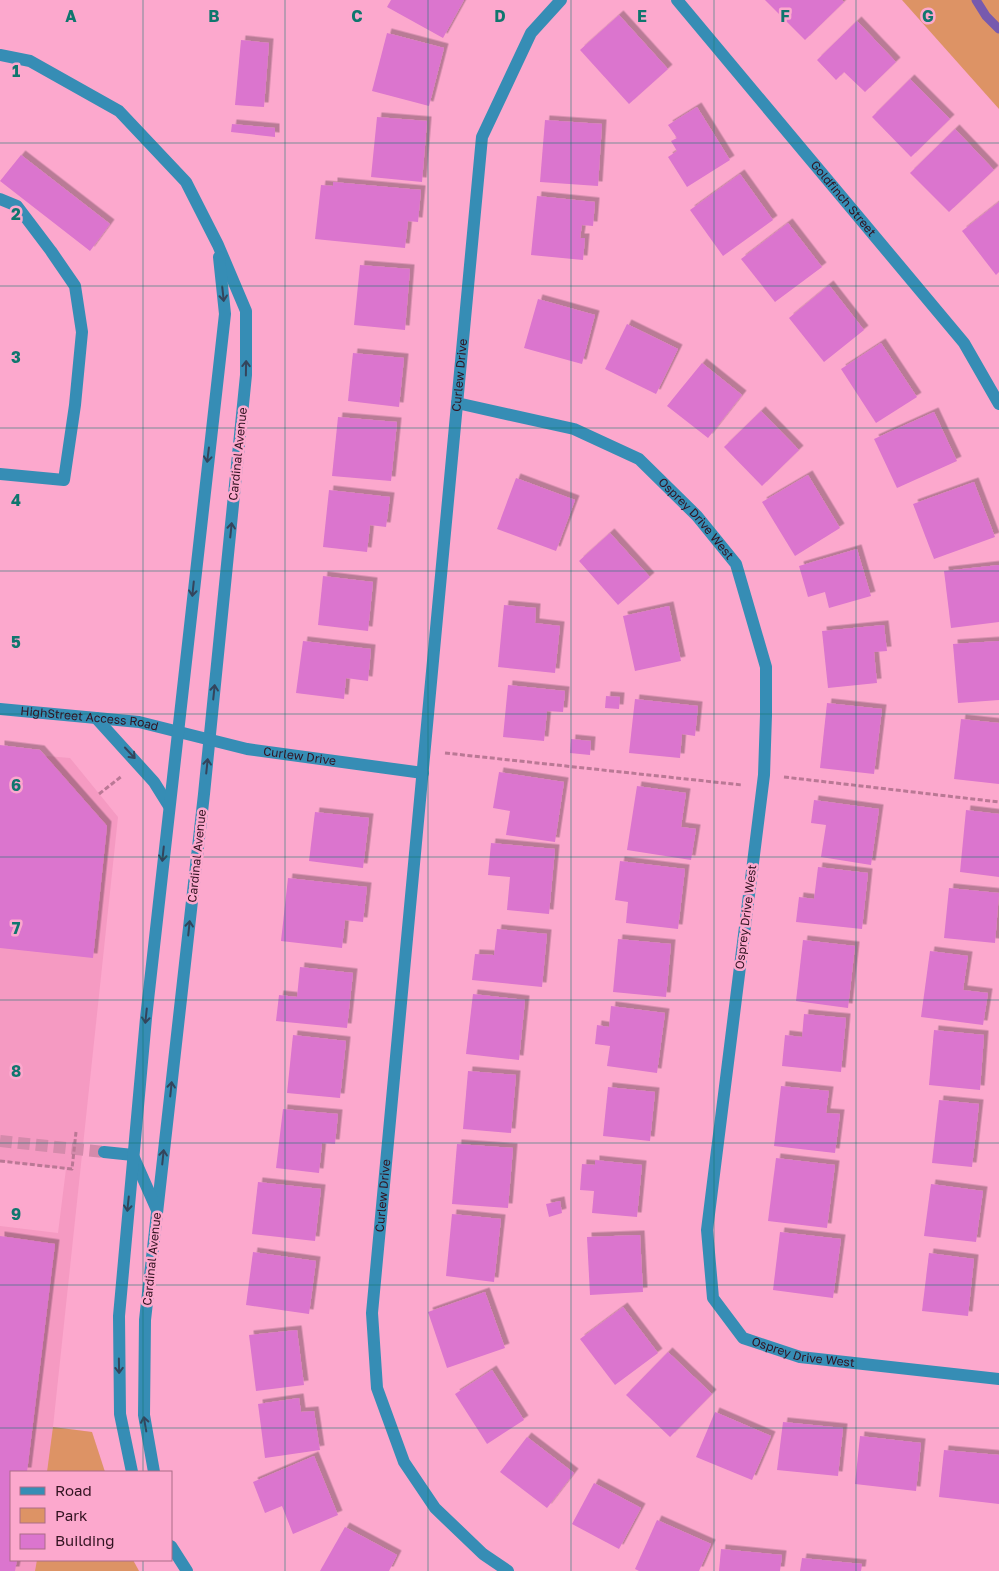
<svg xmlns="http://www.w3.org/2000/svg" width="999" height="1571" font-family="'Golos Text',sans-serif">
<defs>
<filter id="shadow"><feDropShadow dx="4.5" dy="-4.5" stdDeviation="0" flood-color="#0004"/></filter>
</defs>
<rect width="100%" height="100%" fill="#fca8cd"/>
<path fill="#f59ac2" d="M0,752L70,758L118,817L53,1427L92,1432L105,1472H11V1560H133L139,1571H0V1226L58,1233L66,1169L0,1161Z"/>
<g fill="#dd9365">
<path d="M902,0H999V109Z"/>
<path d="M53,1427L92,1432L105,1472H47Z"/>
<path d="M37,1560H133L139,1571H35Z"/>
</g>
<g fill="none" stroke-linecap="round" stroke-linejoin="round">
<path stroke="#775aae" stroke-width="9" d="M976,0L986,16L999,29"/>
</g>
<g fill="#db75ce" filter="url(#shadow)">
<path d="M391,0H464L443,38L387,7Z"/>
<path d="M765,0H842L844,2L805,40Z"/>
<path d="M619,15L668,69L629,104L580,50Z"/>
<path d="M857,21L896,62L865,92L844,72L836,80L817,60Z"/>
<path d="M387,33L444,48L429,106L372,91Z"/>
<path d="M241,40L269,43L264,107L235,105Z"/>
<path d="M910,79L950,119L911,157L872,117Z"/>
<path d="M697,107L730,160L687,187L668,157L677,151L671,141L677,138L668,125Z"/>
<path d="M377,117L427,121L422,182L371,177Z"/>
<path d="M545,120L602,124L598,186L540,182Z"/>
<path d="M232,124L275,128V137L231,132Z"/>
<path d="M955,129L994,170L949,212L910,173Z"/>
<path d="M21,155L110,224L90,251L0,181Z"/>
<path d="M740,174L773,220L723,256L690,210Z"/>
<path d="M333,182L421,190L418,222L408,221L405,248L315,239L321,185L333,186Z"/>
<path d="M537,196L595,202L593,226L582,225L580,238H585L583,260L531,255Z"/>
<path d="M999,202V272L996,275L962,231Z"/>
<path d="M788,223L822,267L775,302L741,259Z"/>
<path d="M360,265L410,269L405,330L354,325Z"/>
<path d="M829,285L864,330L824,362L789,318Z"/>
<path d="M538,299L595,315L582,364L524,348Z"/>
<path d="M627,324L678,349L656,394L605,369Z"/>
<path d="M881,343L917,397L876,423L841,369Z"/>
<path d="M353,353L404,358L399,407L348,401Z"/>
<path d="M702,363L742,395L708,438L667,406Z"/>
<path d="M761,411L799,450L762,486L724,447Z"/>
<path d="M934,412L957,461L897,488L874,439Z"/>
<path d="M338,417L397,422L391,481L332,476Z"/>
<path d="M808,475L840,528L795,556L762,502Z"/>
<path d="M516,478L575,500L556,551L497,529Z"/>
<path d="M974,482L995,537L934,559L913,504Z"/>
<path d="M329,490L390,497L386,527L370,525L367,552L323,547Z"/>
<path d="M610,533L650,577L618,605L579,561Z"/>
<path d="M857,549L871,596L829,608L825,592L808,597L799,566Z"/>
<path d="M999,565V622L951,628L944,571Z"/>
<path d="M323,576L373,582L368,631L318,625Z"/>
<path d="M504,605L536,608L535,623L560,626L555,673L498,667Z"/>
<path d="M669,606L681,661L635,671L623,616Z"/>
<path d="M884,625L887,651L874,652L877,683L828,688L822,631Z"/>
<path d="M303,641L371,649L368,681L346,678L344,699L296,693Z"/>
<path d="M999,641V700L958,703L953,644Z"/>
<path d="M508,685L565,691L563,712L547,711L544,741L503,737Z"/>
<path d="M606,696L620,697L619,709L605,708Z"/>
<path d="M635,699L698,706L695,736L682,734L680,758L629,753Z"/>
<path d="M827,703L882,709L874,774L820,768Z"/>
<path d="M961,719L999,723V784L954,779Z"/>
<path d="M571,739L591,741L590,755L570,753Z"/>
<path d="M0,745L40,750L107,826L93,958L0,948Z"/>
<path d="M499,772L564,782L555,842L506,835L510,811L493,808Z"/>
<path d="M637,786L686,793L681,827L696,829L691,860L627,850Z"/>
<path d="M814,800L879,809L871,865L821,857L826,825L811,823Z"/>
<path d="M966,810L999,814V877L960,872Z"/>
<path d="M315,812L369,818L363,868L309,861Z"/>
<path d="M491,843L555,849L549,914L507,910L510,877L488,875Z"/>
<path d="M620,861L685,869L678,929L626,923L628,902L615,900Z"/>
<path d="M818,867L868,873L862,929L796,922L799,897L814,899Z"/>
<path d="M288,878L367,887L363,922L345,920L342,948L281,941Z"/>
<path d="M949,888L999,893L995,943L944,938Z"/>
<path d="M497,929L547,934L542,987L472,980L475,954L494,955Z"/>
<path d="M618,939L671,944L666,997L613,992Z"/>
<path d="M803,940L855,946L848,1008L796,1001Z"/>
<path d="M930,951L968,956L963,990L988,993L983,1025L921,1017Z"/>
<path d="M300,967L353,973L347,1028L276,1021L279,995L297,997Z"/>
<path d="M473,994L525,1000L519,1060L466,1054Z"/>
<path d="M611,1006L665,1013L657,1073L607,1066L610,1046L595,1044L597,1025L609,1027Z"/>
<path d="M804,1014L846,1018L841,1072L782,1066L785,1035L802,1037Z"/>
<path d="M934,1030L984,1035L980,1090L929,1085Z"/>
<path d="M293,1035L346,1041L340,1098L287,1093Z"/>
<path d="M468,1071L516,1075L511,1133L463,1129Z"/>
<path d="M781,1086L829,1091L826,1113L840,1114L835,1153L774,1146Z"/>
<path d="M608,1087L655,1092L650,1141L603,1136Z"/>
<path d="M939,1100L979,1104L972,1167L932,1163Z"/>
<path d="M283,1109L338,1114L335,1144L322,1143L319,1173L276,1168Z"/>
<path d="M457,1144L513,1148L508,1208L452,1204Z"/>
<path d="M776,1158L835,1165L827,1228L768,1221Z"/>
<path d="M595,1160L642,1165L637,1217L592,1213L594,1191L580,1190L582,1164L595,1165Z"/>
<path d="M258,1182L321,1189L315,1241L252,1234Z"/>
<path d="M931,1184L983,1191L976,1242L924,1236Z"/>
<path d="M560,1201L562,1213L549,1217L546,1204Z"/>
<path d="M452,1214L501,1219L494,1282L446,1276Z"/>
<path d="M780,1232L841,1239L833,1298L773,1290Z"/>
<path d="M640,1235L643,1292L590,1295L587,1237Z"/>
<path d="M0,1236L55,1244L27,1472H11V1560H17L15,1571H0Z"/>
<path d="M253,1252L316,1261L309,1314L246,1305Z"/>
<path d="M929,1253L974,1259L968,1316L922,1311Z"/>
<path d="M485,1292L505,1348L447,1368L428,1312Z"/>
<path d="M623,1307L658,1353L615,1385L580,1339Z"/>
<path d="M297,1330L304,1385L256,1391L249,1335Z"/>
<path d="M668,1352L712,1394L670,1437L626,1395Z"/>
<path d="M492,1370L524,1420L487,1444L455,1394Z"/>
<path d="M299,1398L301,1412L314,1411L320,1450L265,1458L258,1404Z"/>
<path d="M715,1412L771,1436L752,1480L696,1457Z"/>
<path d="M783,1422L843,1428L838,1476L777,1470Z"/>
<path d="M860,1436L921,1443L916,1491L855,1484Z"/>
<path d="M527,1437L574,1473L547,1508L500,1472Z"/>
<path d="M944,1450L999,1455V1504L939,1497Z"/>
<path d="M314,1456L338,1515L293,1534L282,1506L265,1513L253,1482Z"/>
<path d="M594,1483L641,1508L619,1549L572,1524Z"/>
<path d="M657,1520L711,1544L699,1571H639L635,1569Z"/>
<path d="M345,1527L397,1555L389,1571H320Z"/>
<path d="M721,1549L782,1555L780,1571H719Z"/>
<path d="M802,1558L862,1564L861,1571H800Z"/>
</g>
<g fill="none" stroke-linecap="round" stroke-linejoin="round">
<path stroke="#d48aab" stroke-width="12" stroke-dasharray="12 6" stroke-linecap="butt" d="M0,1141L104,1152"/>
<g stroke="#ba7895" stroke-width="3" stroke-dasharray="5 2.5" stroke-linecap="butt">
<path d="M445,753L742,785"/>
<path d="M784,777L999,802"/>
<path d="M99,794L122,776"/>
<path d="M0,1161L72,1169L76,1132"/>
</g>
<g stroke="#368db5" stroke-width="12">
<path id="s1" d="M677,0L964,343L999,404"/>
<path d="M0,55L30,61L119,111L186,182L218,245L246,311V375L204,794L145,1320L144,1415L154,1472"/>
<path d="M0,199L17,206L51,251L75,286L82,332L75,405L64,480L0,474"/>
<path id="s2" d="M457,403L574,429L639,459L697,516L736,564L766,667V715L764,775L707,1230L713,1298L743,1338L800,1357L999,1379"/>
<path id="s3" d="M0,709L139,722L247,749L423,773"/>
<path d="M96,718L154,782L169,806"/>
<path d="M104,1152L133,1155"/>
<path d="M134,1158L157,1210"/>
<path d="M132,1472L120,1414L119,1316L146,1018L225,314L219,257"/>
<path d="M171,1546L187,1571"/>
<path id="s4" d="M508,1571L483,1554L435,1508L404,1462L377,1388L372,1313L482,137L531,33L561,0"/>
</g>
</g>
<defs><path id="oneway-shaft" d="M-6 0H5M1.5-3L5.5 0L1.5 3" fill="none" stroke-width="1.6" stroke-linecap="round" stroke-linejoin="round" transform="scale(1.25)"/></defs>
<g stroke="#34445c">
<use href="#oneway-shaft" transform="translate(223 294) rotate(84)"/>
<use href="#oneway-shaft" transform="translate(246 368) rotate(-89)"/>
<use href="#oneway-shaft" transform="translate(208 455) rotate(97)"/>
<use href="#oneway-shaft" transform="translate(231 530) rotate(-84)"/>
<use href="#oneway-shaft" transform="translate(193 589) rotate(96)"/>
<use href="#oneway-shaft" transform="translate(214 692) rotate(-84)"/>
<use href="#oneway-shaft" transform="translate(130 753) rotate(47)"/>
<use href="#oneway-shaft" transform="translate(207 766) rotate(-84)"/>
<use href="#oneway-shaft" transform="translate(163 854) rotate(96)"/>
<use href="#oneway-shaft" transform="translate(189 928) rotate(-84)"/>
<use href="#oneway-shaft" transform="translate(146 1016) rotate(96)"/>
<use href="#oneway-shaft" transform="translate(171 1089) rotate(-84)"/>
<use href="#oneway-shaft" transform="translate(163 1157) rotate(-84)"/>
<use href="#oneway-shaft" transform="translate(128 1204) rotate(96)"/>
<use href="#oneway-shaft" transform="translate(119 1366) rotate(89)"/>
<use href="#oneway-shaft" transform="translate(145 1424) rotate(-100)"/>
</g>
<path fill="none" stroke="#0f766e" stroke-width="1" stroke-opacity="0.55" d="M143,0V1472M285,0V1571M428,0V1571M571,0V1571M714,0V1571M856,0V1571M0,143H999M0,286H999M0,428H999M0,571H999M0,714H999M0,857H999M0,1000H999M0,1143H999M0,1285H999M0,1428H999M143,1560V1571"/>
<g text-anchor="middle" stroke-width="5" stroke-linejoin="round" paint-order="stroke">
<g font-size="12" fill="#321321" stroke="#fca8cd">
<text dy="4" stroke="none"><textPath href="#s1" startOffset="259">Goldfinch Street</textPath></text>
<text dy="4" stroke="none"><textPath href="#s4" startOffset="1248">Curlew Drive</textPath></text>
<text transform="translate(238 454) rotate(-84)" y="4">Cardinal Avenue</text>
<text dy="4" stroke="none"><textPath href="#s2" startOffset="274">Osprey Drive West</textPath></text>
<text dy="4" stroke="none"><textPath href="#s3" startOffset="90">HighStreet Access Road</textPath></text>
<text dy="4" stroke="none"><textPath href="#s3" startOffset="304">Curlew Drive</textPath></text>
<text transform="translate(197 856) rotate(-84)" y="4">Cardinal Avenue</text>
<text transform="translate(746 917) rotate(-83)" y="4">Osprey Drive West</text>
<text dy="4" stroke="none"><textPath href="#s4" startOffset="424">Curlew Drive</textPath></text>
<text transform="translate(152 1259) rotate(-84)" y="4">Cardinal Avenue</text>
<text dy="4" stroke="none"><textPath href="#s2" startOffset="1189">Osprey Drive West</textPath></text>
</g>
</g>
<g font-size="16" text-anchor="middle" font-weight="bold" fill="#0f766e" stroke="#fca8cd" stroke-width="5" stroke-linejoin="round" paint-order="stroke">
<text x="71" y="22">A</text>
<text x="214" y="22">B</text>
<text x="357" y="22">C</text>
<text x="500" y="22">D</text>
<text x="642" y="22">E</text>
<text x="785" y="22">F</text>
<text x="928" y="22">G</text>
<text x="16" y="77">1</text>
<text x="16" y="220">2</text>
<text x="16" y="363">3</text>
<text x="16" y="506">4</text>
<text x="16" y="648">5</text>
<text x="16" y="791">6</text>
<text x="16" y="934">7</text>
<text x="16" y="1077">8</text>
<text x="16" y="1220">9</text>
</g>
<rect x="10" y="1471" width="162" height="90" fill="#fca8cd" stroke="#ab6c88"/>
<rect x="20" y="1487" width="25" height="8" fill="#368db5" stroke="#ab6c88"/>
<text x="55" y="1496" font-size="15" fill="#321321">Road</text>
<rect x="20" y="1508" width="25" height="15" fill="#dd9365" stroke="#ab6c88"/>
<text x="55" y="1521" font-size="15" fill="#321321">Park</text>
<rect x="20" y="1534" width="25" height="15" fill="#db75ce" stroke="#ab6c88"/>
<text x="55" y="1546" font-size="15" fill="#321321">Building</text>
</svg>
